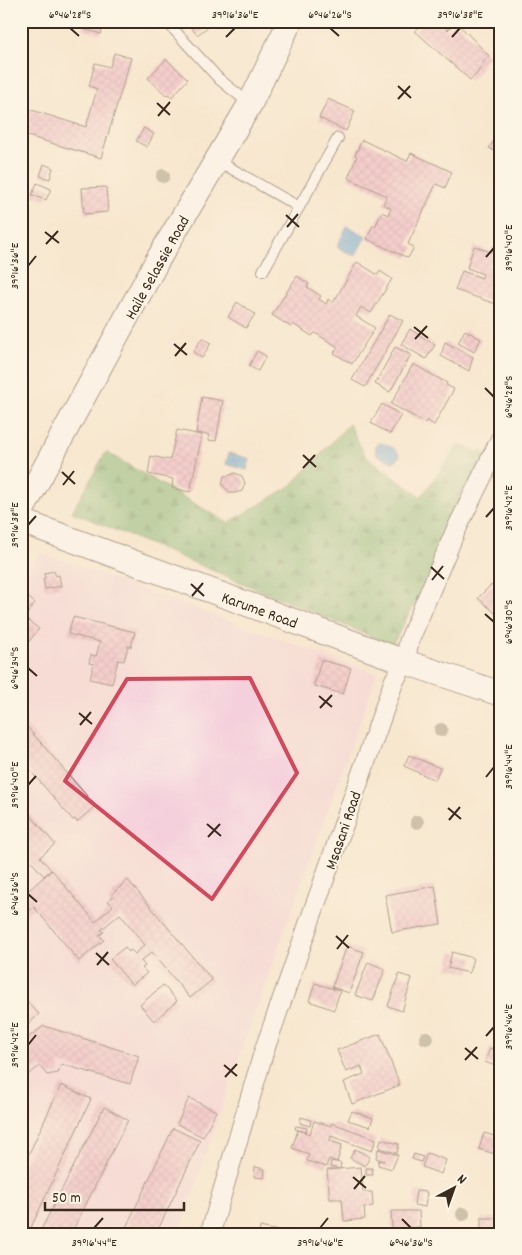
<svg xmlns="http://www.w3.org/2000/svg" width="522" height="1255" font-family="Dekko,sans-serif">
<defs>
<pattern id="forest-firs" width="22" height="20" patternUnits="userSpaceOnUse" patternTransform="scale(1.25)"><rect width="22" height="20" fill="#80b571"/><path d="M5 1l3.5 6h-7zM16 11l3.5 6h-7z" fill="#6a935c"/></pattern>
<pattern id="water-ripples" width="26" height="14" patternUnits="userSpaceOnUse" patternTransform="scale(1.25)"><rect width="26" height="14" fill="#62a6d7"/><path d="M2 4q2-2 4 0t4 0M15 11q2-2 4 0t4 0" fill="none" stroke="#5287ae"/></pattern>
<pattern id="building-cross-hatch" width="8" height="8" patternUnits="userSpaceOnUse" patternTransform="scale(1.25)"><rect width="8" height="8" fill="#f0aec7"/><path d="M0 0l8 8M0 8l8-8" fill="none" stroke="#c48ea1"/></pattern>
</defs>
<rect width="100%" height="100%" fill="#fcf5e5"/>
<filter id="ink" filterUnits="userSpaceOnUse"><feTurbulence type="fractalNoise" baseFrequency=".02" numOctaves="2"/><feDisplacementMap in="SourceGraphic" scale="10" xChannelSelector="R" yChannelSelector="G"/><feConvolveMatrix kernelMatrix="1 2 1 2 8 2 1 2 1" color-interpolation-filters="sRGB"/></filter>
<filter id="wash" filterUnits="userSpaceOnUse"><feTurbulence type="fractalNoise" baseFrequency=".0096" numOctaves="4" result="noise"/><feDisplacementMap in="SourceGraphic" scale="20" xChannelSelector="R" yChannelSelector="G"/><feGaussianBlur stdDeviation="1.12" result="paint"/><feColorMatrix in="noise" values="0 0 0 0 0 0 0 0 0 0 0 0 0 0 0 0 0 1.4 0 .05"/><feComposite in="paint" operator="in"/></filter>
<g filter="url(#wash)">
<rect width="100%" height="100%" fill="#f8e7cf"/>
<path fill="#f4cfdc" d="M41,553L377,674L240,1054L179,1234H21V583Z"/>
<path fill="url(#forest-firs)" stroke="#5e7048" d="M349,424L366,457L421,497L459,445L495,457L392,645L72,512L106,452L228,523L291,486Z"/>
<g fill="url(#water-ripples)" stroke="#4e687a">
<path d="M347,226L366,236L355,256L337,247Z"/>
<path d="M379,443C386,443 397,449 400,455L398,459L392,462L376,454V445Z"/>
<path d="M229,453L250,459L247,470L226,464Z"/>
</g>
<g id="blocks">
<g fill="url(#building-cross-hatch)">
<path d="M85,21H104L101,34L83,29Z"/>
<path d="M189,21H206L209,26L197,35L187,22Z"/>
<path d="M424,21H438L448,30L455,22L465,31L489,56L481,65L482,66L476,75L470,80L415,31Z"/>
<path d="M114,53L131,58L101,158L21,134L22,107L86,127L97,89L89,86L95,63L110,67Z"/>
<path d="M166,59L188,79L172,97L168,94L166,95L148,78Z"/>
<path d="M328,99L355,111L346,131L319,118Z"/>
<path d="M144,128L154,134L147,147L136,141Z"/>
<path d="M501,129V155L489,148Z"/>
<path d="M362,140L407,161L411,153L452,172L445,188L436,184L408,244L414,247L408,258L367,239L373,225L375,227L382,212L388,215L391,208L383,204L387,196L348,178L357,156L355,155Z"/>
<path d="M44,164L53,168L50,179L40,176Z"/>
<path d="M37,183L51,189L46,200L32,195Z"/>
<path d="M106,187L108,212L84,214L82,188Z"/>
<path d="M474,246L491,252L493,247L501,250V290L496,304L455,290L462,271L482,278L483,274L467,268Z"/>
<path d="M357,262L378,275L380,271L392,279L371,313L361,307L356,316L375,328L352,364L334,353L338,347L315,333L312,336L293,324L291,327L272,315L297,276L309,284L307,287L321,296L319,299L326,304L328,299L333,303Z"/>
<path d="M237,302L255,314L246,328L228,317Z"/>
<path d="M390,314L403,321L365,387L352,380Z"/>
<path d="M410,329L435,345L426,359L401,344Z"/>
<path d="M465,330L481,339L474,352L458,343Z"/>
<path d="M202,338L211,343L202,358L193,352Z"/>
<path d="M445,342L473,357L469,371L441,356Z"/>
<path d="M395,347L411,355L390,392L375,384Z"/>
<path d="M257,351L266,356L258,371L249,366Z"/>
<path d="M413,364L447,383L446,385L454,389L434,425L427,420L425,423L391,404Z"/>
<path d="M202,397L223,401L216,441L208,440L209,435L196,433Z"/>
<path d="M382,404L401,415L390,434L371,423Z"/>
<path d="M177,430L202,435L190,492L172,488L173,479L148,474L151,456L170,460Z"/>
<path d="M235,473L242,476L245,483L242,491L235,493H231L222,485L224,476H228Z"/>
<path d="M501,555V573L494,569Z"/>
<path d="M54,571L56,576L59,575L61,586L45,589L43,579L45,578L44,573Z"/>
<path d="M491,585L501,594V606L495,613L478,598Z"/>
<path d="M28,597L35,603L24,617L39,629L21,651V605Z"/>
<path d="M73,617L135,632L131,647L128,646L124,661L118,660L112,684L90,679L94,664L89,663L91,655L96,656L100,642L68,634Z"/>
<path d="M321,660L351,668L343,694L314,686Z"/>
<path d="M21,720L93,803L92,804L94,807L77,822L75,819L73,820L21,760Z"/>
<path d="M409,755L440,768L435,780L404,766Z"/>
<path d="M21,804L55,844L40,857L51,870L44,876L21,850Z"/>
<path d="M52,870L95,922L113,906L108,901L113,897L111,895L128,880L212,980L190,998L152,952L141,961L145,966L142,968L147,973L132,985L110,959L125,947L129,952L131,950L135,954L145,945L120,914L101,930L104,932L99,935L104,940L79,961L34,907L26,914L21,909V899L24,896L23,895Z"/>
<path d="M435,886L441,924L392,932L385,895Z"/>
<path d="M347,946L364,952L349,993L332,987Z"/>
<path d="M452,952L473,958L469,973L448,968Z"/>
<path d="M368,962L385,969L373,1001L355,995Z"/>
<path d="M399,974L412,978L402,1011L388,1006Z"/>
<path d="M315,983L340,991L334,1010L309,1001Z"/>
<path d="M163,985L177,1001L154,1021L140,1005Z"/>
<path d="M26,1000L39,1014L21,1032V1005Z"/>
<path d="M44,1026L139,1056L130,1084L61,1064L58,1073L47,1075L40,1066L21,1080V1042Z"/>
<path d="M380,1034L400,1085L352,1104L344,1082L364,1074L361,1066L346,1072L337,1050Z"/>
<path d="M490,1048L501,1052V1068L485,1062Z"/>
<path d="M61,1085L91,1099L28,1234H21V1171Z"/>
<path d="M189,1098L216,1111L203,1137L177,1124Z"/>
<path d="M104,1107L128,1120L71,1234H53L42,1228Z"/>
<path d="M352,1111L373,1118L370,1127L348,1120Z"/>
<path d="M301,1117L311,1120L310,1126L300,1123Z"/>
<path d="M314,1121L331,1126L332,1123L376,1139L372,1151L331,1136L330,1141L342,1145L337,1162L329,1159L326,1167L307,1161L309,1154L292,1148L298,1130L310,1134Z"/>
<path d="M296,1126L307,1128L306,1132L295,1129Z"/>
<path d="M173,1128L200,1141L156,1234H123Z"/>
<path d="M484,1133L501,1138V1156L479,1149Z"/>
<path d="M381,1139L399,1144L397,1153L379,1148Z"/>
<path d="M355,1149L370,1157L365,1166L350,1158Z"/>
<path d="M378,1149L398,1155L392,1169L378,1165L379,1160L384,1161L376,1158Z"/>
<path d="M427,1153L446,1160L441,1174L422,1167Z"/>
<path d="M414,1154L423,1157L421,1162L412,1159Z"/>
<path d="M331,1161L341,1163L340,1169L330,1167Z"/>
<path d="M255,1167L265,1169L264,1178L254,1177Z"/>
<path d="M361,1167L363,1192H372L373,1206L364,1207L365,1219L344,1221L342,1199H330L327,1170Z"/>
<path d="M366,1168H372L373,1175H366Z"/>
<path d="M416,1191L427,1192L425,1207L414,1205Z"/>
<path d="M391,1211H419L420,1227L392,1228Z"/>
<rect x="481" y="1218" width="20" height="16"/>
<path d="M260,1227L288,1233V1234H259Z"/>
</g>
</g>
</g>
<g filter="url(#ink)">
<use href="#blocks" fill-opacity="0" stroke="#574639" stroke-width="1"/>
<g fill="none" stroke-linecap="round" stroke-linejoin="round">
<g stroke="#574639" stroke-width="12">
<g id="service">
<path d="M166,21L219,79L250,104"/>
<path d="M218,161L299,207"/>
<path d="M263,271L338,138"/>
</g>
</g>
<g stroke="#574639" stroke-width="21">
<path id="minor" d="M210,1234L264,1051L394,681L405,662L409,641L455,532L501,438"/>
</g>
<g stroke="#574639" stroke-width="26">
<g id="tertiary">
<path d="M21,512L157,261L250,104L290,21"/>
<path d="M21,521L405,662L501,694"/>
</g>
</g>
<use href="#service" stroke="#fff" stroke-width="10"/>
<use href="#minor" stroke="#fff" stroke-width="19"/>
<use href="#tertiary" stroke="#fff" stroke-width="24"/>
</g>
<g fill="#9e967b">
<circle cx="163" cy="176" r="7"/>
<circle cx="441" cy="730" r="7"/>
<circle cx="417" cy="822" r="7"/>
<circle cx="426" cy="1038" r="7"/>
<circle cx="463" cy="1214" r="7"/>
</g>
</g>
<path d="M0 0H522V1255H0ZM250,678L297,773L212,899L65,781L127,679Z" fill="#f8e7cf" fill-opacity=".55" fill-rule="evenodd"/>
<path fill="none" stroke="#d1495b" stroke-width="4" stroke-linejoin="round" d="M250,678L297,773L212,899L65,781L127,679Z"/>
<path fill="none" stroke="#3b2a1e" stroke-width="2" d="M70,28L79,36M330,28L339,36M226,37L235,28M452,37L460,28M398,86L411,98M398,99L410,86M157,103L170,115M158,116L170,102M286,215L299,227M287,227L298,214M45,232L59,243M46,244L58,231M486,257L494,248M28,266L36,256M414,327L428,338M415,339L427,326M174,344L187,355M175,356L186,343M485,388L494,397M303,455L316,467M303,468L315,455M62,472L75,484M63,485L74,471M486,517L494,508M28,525L36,516M431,567L444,579M432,580L443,566M191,584L204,596M192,596L203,583M485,614L494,622M28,668L37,676M319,696L332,707M320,708L332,695M79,713L92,724M80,725L91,712M486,777L494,767M28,785L36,776M448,808L461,819M449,820L460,807M207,824L221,836M208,837L220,824M28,894L37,902M336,936L349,948M337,949L348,935M96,953L109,965M97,965L108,952M486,1036L494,1027M28,1045L36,1035M465,1048L478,1059M465,1060L477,1047M224,1065L237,1076M225,1077L237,1064M353,1177L366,1188M354,1189L365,1176M402,1219L411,1228M94,1228L103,1218M320,1228L328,1218"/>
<g text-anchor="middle" stroke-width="4" stroke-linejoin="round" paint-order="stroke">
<g font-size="16" fill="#3b2a1e" stroke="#fcf5e5">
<text transform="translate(156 267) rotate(-61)" y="6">Haile Selassie Road</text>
<text transform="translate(260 609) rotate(20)" y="6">Karume Road</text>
<text transform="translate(342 830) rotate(-71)" y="6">Msasani Road</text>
</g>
</g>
<rect width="522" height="1255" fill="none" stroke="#fcf5e5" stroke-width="55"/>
<g transform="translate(454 1188) rotate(41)" stroke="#fcf5e5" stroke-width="4" paint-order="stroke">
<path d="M0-4L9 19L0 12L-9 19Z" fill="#3b2a1e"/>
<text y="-8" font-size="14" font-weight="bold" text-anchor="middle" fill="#3b2a1e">N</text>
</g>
<path d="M45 1202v8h139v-8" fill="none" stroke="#3b2a1e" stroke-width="2.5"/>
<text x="52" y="1202" font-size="15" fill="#3b2a1e" stroke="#fcf5e5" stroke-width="4" paint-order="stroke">50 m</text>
<rect x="28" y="28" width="466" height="1200" fill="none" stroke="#3b2a1e" stroke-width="2"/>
<g font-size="12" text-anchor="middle" fill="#3b2a1e">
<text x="70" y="18">6°46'28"S</text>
<text x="235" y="18">39°16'36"E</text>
<text x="330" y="18">6°46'26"S</text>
<text x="460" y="18">39°16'38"E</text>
<text transform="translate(508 248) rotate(-90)" y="4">39°16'40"E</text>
<text transform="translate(14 266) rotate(-90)" y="4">39°16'36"E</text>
<text transform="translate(508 397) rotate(-90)" y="4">6°46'28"S</text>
<text transform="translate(508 508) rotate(-90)" y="4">39°16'42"E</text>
<text transform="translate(14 525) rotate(-90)" y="4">39°16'38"E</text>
<text transform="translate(508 622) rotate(-90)" y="4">6°46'30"S</text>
<text transform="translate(14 668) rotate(-90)" y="4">6°46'34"S</text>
<text transform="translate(508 767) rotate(-90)" y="4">39°16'44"E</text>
<text transform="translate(14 785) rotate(-90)" y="4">39°16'40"E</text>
<text transform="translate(14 894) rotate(-90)" y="4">6°46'36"S</text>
<text transform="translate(508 1027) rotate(-90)" y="4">39°16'46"E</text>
<text transform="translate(14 1045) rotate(-90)" y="4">39°16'42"E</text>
<text x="94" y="1246">39°16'44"E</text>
<text x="320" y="1246">39°16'46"E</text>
<text x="411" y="1246">6°46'36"S</text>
</g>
</svg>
